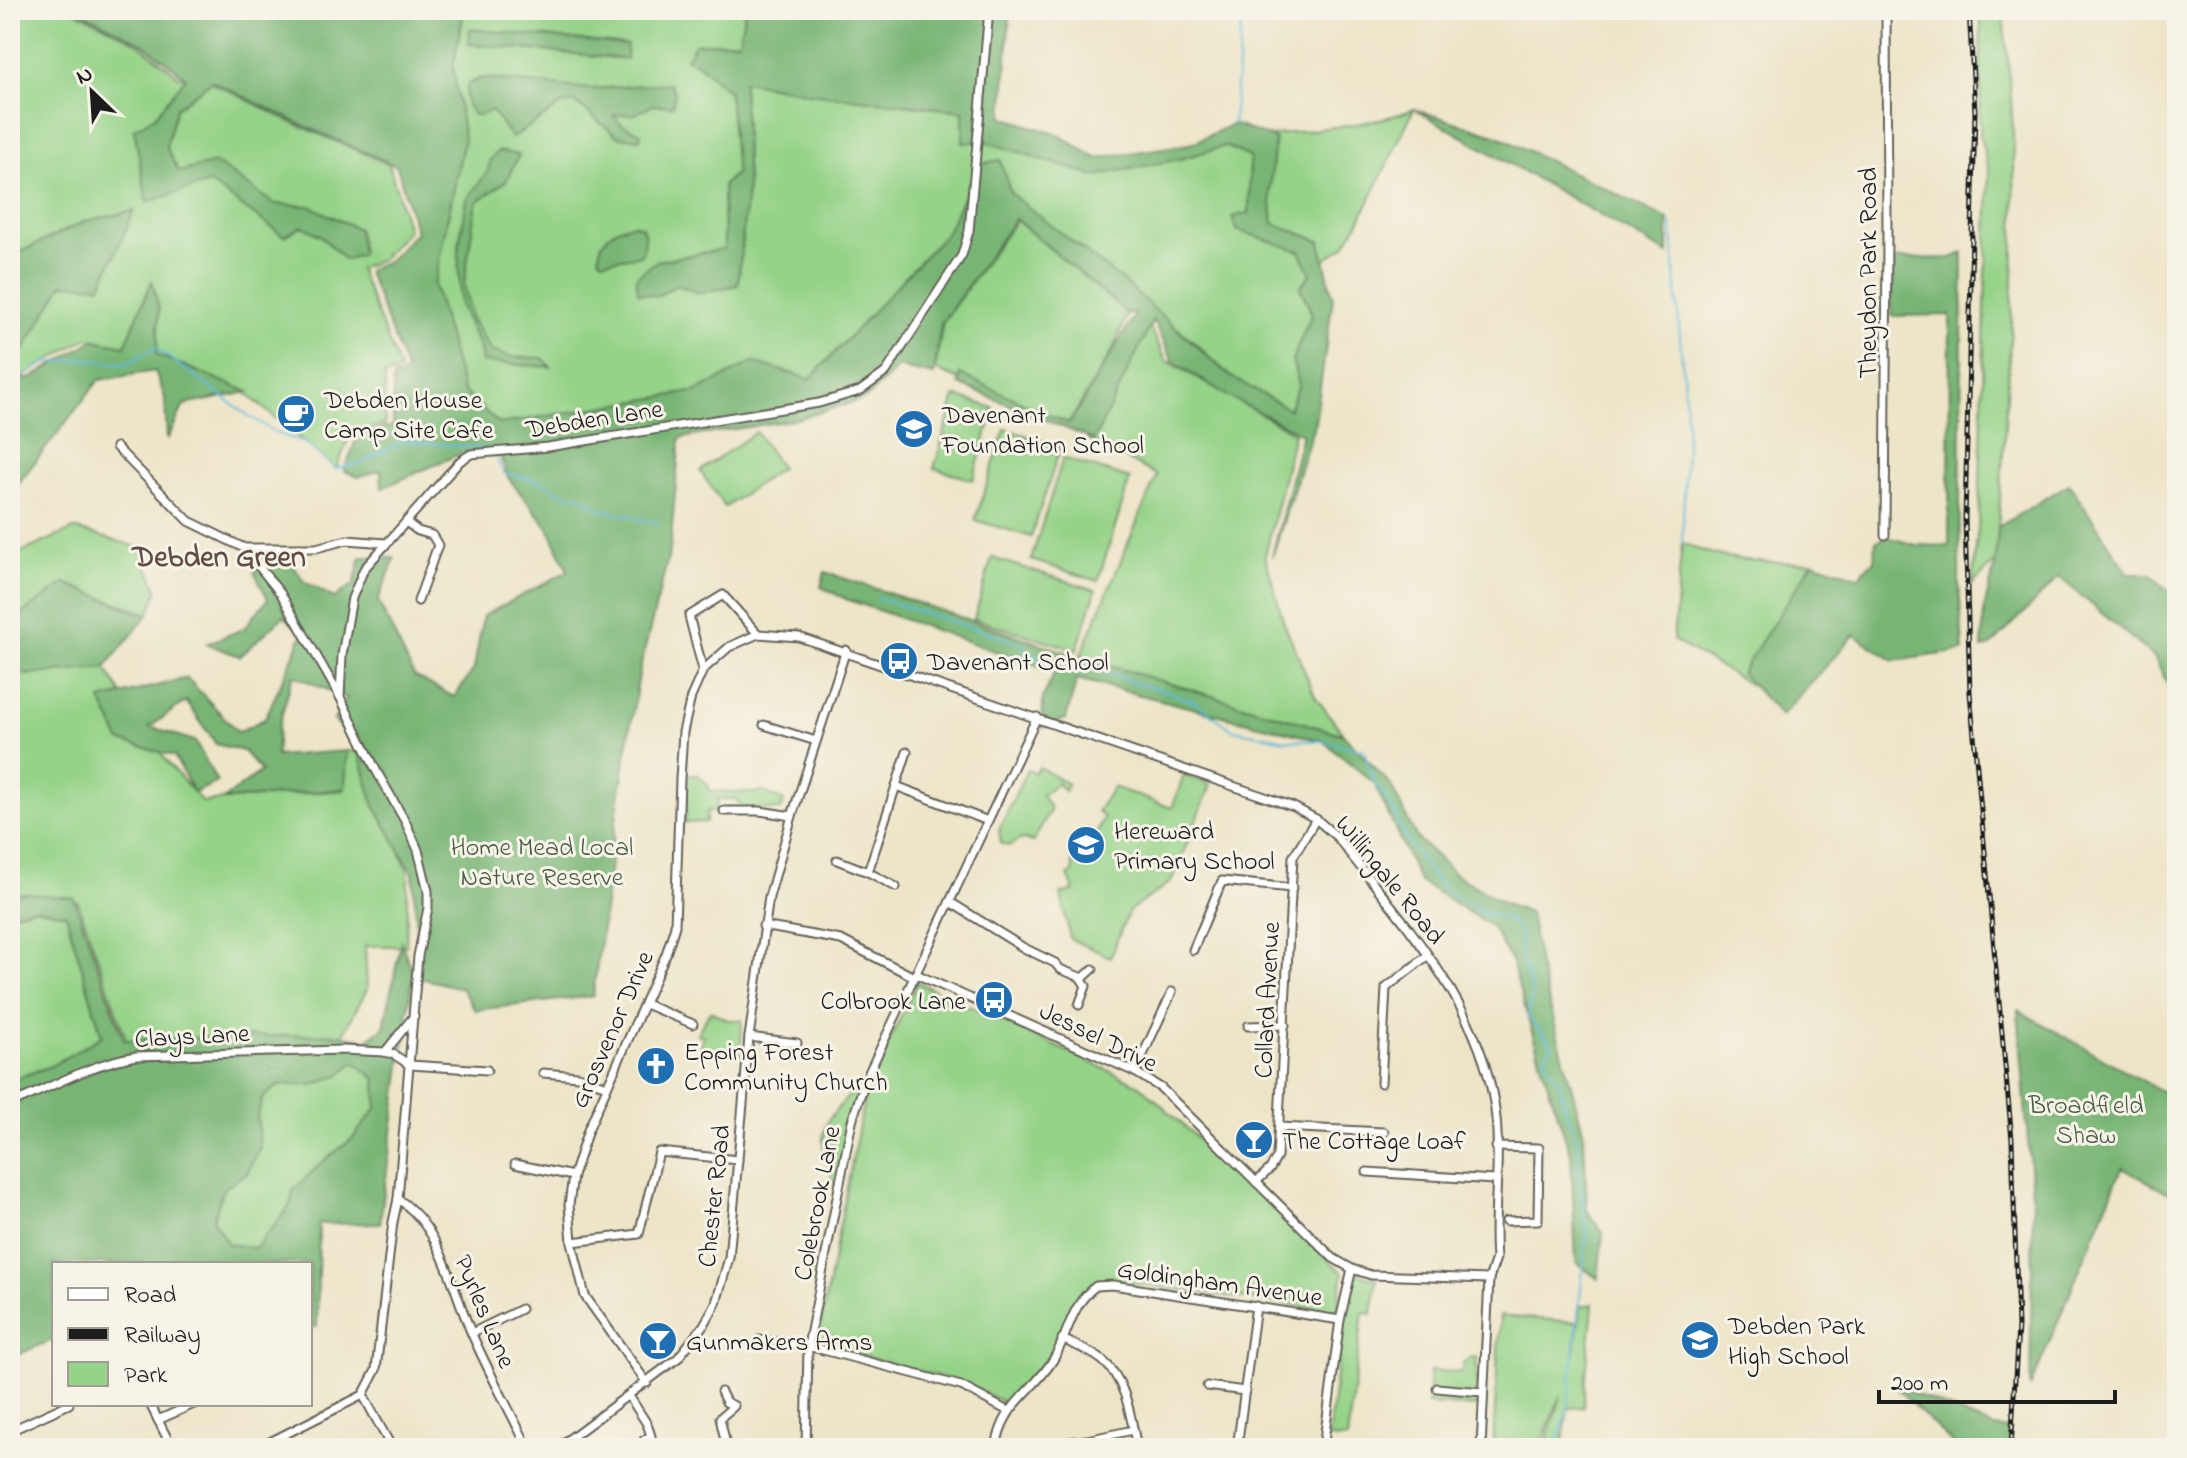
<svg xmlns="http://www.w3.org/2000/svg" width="2187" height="1458" font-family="'Indie Flower',sans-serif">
<rect width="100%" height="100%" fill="#f7f3e8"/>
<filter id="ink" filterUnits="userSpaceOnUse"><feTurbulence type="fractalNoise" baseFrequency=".0125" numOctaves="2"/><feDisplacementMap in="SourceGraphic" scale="16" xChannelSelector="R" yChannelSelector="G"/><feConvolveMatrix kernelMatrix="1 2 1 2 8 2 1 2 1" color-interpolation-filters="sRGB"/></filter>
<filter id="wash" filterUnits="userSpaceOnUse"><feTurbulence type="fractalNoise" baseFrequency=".006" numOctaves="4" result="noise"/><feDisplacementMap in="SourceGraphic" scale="32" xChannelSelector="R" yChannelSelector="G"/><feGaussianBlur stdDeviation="1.8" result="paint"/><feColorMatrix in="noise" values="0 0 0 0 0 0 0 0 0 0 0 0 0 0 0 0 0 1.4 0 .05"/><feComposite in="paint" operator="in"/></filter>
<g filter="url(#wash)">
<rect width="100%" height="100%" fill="#ede5c8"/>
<g fill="#95d388" stroke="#587852" stroke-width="2">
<path d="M10,10H73L136,42L179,76L205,79L293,123L389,164L408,230L381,260L359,269L400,370L385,376V425L351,433L336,469L242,390L150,353L87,338L22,377L10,376Z"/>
<path d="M464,10H618L629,16L646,18L638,10H745L740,41L695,44L699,64L729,92L736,173L723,185L724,249L657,261V296L677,285L700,293L738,285L747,188L743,81L817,94L963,111V143L984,141L1094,176L1180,159L1225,146L1250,157L1249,214L1236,229L1300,251L1311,274L1300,287L1312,314L1292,360L1299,385L1289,410L1230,376L1192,340L1011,194L1000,161L980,164L946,233L810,380L753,362L698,391L499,424L463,391L434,285L464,139L453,67Z"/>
<path d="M1981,10H2002C2028,192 2007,378 1996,561L1972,585L1979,518L1989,170L1980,137Z"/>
<path d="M1414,109L1358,224L1344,247L1318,264L1265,221L1267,137C1316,127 1368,127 1414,109Z"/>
<path d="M1016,220L1128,313L1113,349L1069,423L935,370L943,322Z"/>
<path d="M1145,318L1166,360L1294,433L1265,556L1284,623L1315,696L1344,735L1080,657L1157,475L1087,439Z"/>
<path d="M955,396L994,408L973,480L934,468Z"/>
<path d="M1005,429L1061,446L1031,537L975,520Z"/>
<path d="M756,432L781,468L725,507L700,471Z"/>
<path d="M1063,458L1130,479L1098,581L1031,560Z"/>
<path d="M74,529L139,547L158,590L149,614L65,584L17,617L10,614V557Z"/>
<path d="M1682,543C1724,562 1767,563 1813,562L1745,668L1756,688L1673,640Z"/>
<path d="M992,558L1096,590L1077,650L974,619Z"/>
<path d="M105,668L167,762L202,802L344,790L346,751H359L408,871L406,946H365L367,989L341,1038L128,1044L78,902L27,897L10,902V676Z"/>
<path d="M1039,767L1068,784L1064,791L1057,783L1042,795L1051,809L1033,842L1021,839L1009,846L1001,843L999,830L1027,770L1035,773Z"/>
<path d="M686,775H698L708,785L709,791L758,793L759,790L784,801L781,810L744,808L735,799H717V811H707L706,822L685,823Z"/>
<path d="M1184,775L1211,785L1171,882L1129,911L1110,957L1070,939L1061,894L1074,890L1068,875L1073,873L1072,860L1083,839L1092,843L1104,817L1097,812L1113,787L1172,808Z"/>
<path d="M33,908L66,914L102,1036L51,1066L10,1080V915Z"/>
<path d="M917,982L1140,1085L1343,1273L1337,1311L1107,1280C1069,1286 1069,1329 1049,1356C1036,1373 1021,1388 1007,1404L960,1382L817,1344L865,1094Z"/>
<path d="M710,1011L728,1020H742L741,1055L700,1048L703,1036L697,1034Z"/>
<path d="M354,1062L376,1079L377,1107L353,1138L319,1165L294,1191L291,1206L256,1248L228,1244L213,1220L223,1189L247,1173L260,1147L257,1117L263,1098L279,1084L313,1085L341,1074Z"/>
<path d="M861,1084L849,1121L836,1189C815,1130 817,1128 861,1084Z"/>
<path d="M1355,1273L1377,1279L1372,1314L1363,1313L1347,1439L1328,1438L1343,1320Z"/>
<path d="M1593,1304L1583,1407L1568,1408L1562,1448H1547C1545,1430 1559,1413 1561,1395L1543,1438L1544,1448H1493L1500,1316L1577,1322L1574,1357L1581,1306Z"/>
<path d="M1477,1357L1476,1407L1428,1404L1430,1371L1462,1372L1463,1363L1469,1358Z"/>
</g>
<g fill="#78b574" stroke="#4a6848" stroke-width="2" fill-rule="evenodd">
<path d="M78,10H464L453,67L464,139L434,285L463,391L499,424L698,391L753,362L810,379L946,233L980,164L1000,160L1011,194L1124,282L1230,376L1289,409L1299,385L1292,360L1312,314L1300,287L1311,274L1300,251L1236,230L1232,217L1249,213L1250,157L1225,146L1180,159L1094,176L984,141L963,143V111L817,94L743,81L747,189L738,285L700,293L677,285L657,296L638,293L636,277L657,261L724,249L723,185L736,173L729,92L699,64L686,59L695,44L739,41L745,10H1010L1003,117L1059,135L1096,158L1190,144L1233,124L1275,139L1270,191L1273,223L1320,241L1333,298L1315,422L1272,557L1302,434L1229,397L1173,361L1153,320L1094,440L959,384L960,374L1069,424L1135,315L1127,313L1015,219L941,324L934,375L898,367L867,398L797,419L680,438L670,550L640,668L618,804L593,996L475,1010L461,988L420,978L413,873L374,805L358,750L334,720L347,698L293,675L278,728L276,756L347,751L345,789L223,800L261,771L243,751L216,744L186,701L150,727L195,741L217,782L194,793L174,756L120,741L101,700L187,678L238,732L265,719L303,634L284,616L240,656L206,644L243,629L268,599L254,571L286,555L304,581L334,598L354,584L361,557L395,558L378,601L414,676L454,697L474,669L483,616L568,571L548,527L509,479L498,451L464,452L382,488L381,470L358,477L344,471L358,435L393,426V377L407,372L367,270L389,261L416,232L397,166L300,124L212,81L176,108L166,147L179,172L215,163L275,204L310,206L358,229L362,254L345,260L321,236L302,226L284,236L209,183L147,202L134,129L155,116L186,77L143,44Z"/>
<path d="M470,29L627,45L626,59L469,44Z"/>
<path d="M482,78L590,89L669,83L675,93L672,106L653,105L635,114L613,115L621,124L641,133L640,139L618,137L575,102L562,105L512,138L491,110L481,115H474C464,105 465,97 468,84Z"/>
<path d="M1414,109L1498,136L1668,219V254Z"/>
<path d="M498,151L519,155L506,181L476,203L464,284L471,318L491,351L511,357L543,358L551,367L482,362L480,349L460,304L458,250L467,199L488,171L490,160Z"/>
<path d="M134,211L101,286L63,284L10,373V257L85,221Z"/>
<path d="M634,224L642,227C646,236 646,246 641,255L603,261L599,257C599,238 616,226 634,224Z"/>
<path d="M1963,253L1959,582L1963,651L1894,661L1854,635L1781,716L1741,673L1813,562L1858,577L1874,560L1876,541L1887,537L1916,545L1949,546L1950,315L1892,316L1891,259L1952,258Z"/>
<path d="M152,281L159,309L157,355L249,392L184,405L167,440L165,398L155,371L99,380L10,494V377L30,379L94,340L125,346Z"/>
<path d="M2069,484L2129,574H2151L2164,588L2177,593V704L2155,658L2059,577L1991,646L1982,648L1984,609L1996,561L1998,527Z"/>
<path d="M825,572L1080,657L1344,735L1390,784L1417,838L1455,874L1505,904L1530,913L1539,965L1584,1134L1587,1210L1603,1233L1598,1279L1576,1262L1571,1155L1544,1073L1512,963L1492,927L1419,881L1374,783L1323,741L1077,679L1066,719L1042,728L1043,697L1055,672L846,599L821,587Z"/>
<path d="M65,583L147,616L105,668L10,676V614L17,617Z"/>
<path d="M23,893L74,898L124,1040L336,1034L367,1040L384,1027L401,942L413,974L380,1223L319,1224L317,1327H310V1264H54V1339L10,1358V1078L11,1080L51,1066L102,1036L66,914L33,908L10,915V897ZM354,1062L376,1079L377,1107L353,1138L319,1165L293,1191L290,1206L256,1248L228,1244L213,1220L223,1189L247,1173L260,1147L257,1117L262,1098L279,1085H313L341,1074Z"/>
<path d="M2018,1010L2161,1091L2177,1087V1197L2122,1168L2030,1388L2033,1207Z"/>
<path d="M1893,1385L1993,1427L2010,1429L2009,1448H1957Z"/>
</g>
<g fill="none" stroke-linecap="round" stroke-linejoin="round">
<g stroke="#5db8db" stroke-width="2">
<path d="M1202,10L1242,15L1233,124"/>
<path d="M1671,223L1687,425L1682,543"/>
<path d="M10,380L22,377L45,363L85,359L125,364L156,348L249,416L276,433L305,443L336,469L361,463L404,441L488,449"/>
<path d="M495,456L504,473L543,482L559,492L581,497L600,509L658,523"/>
<path d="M877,598L1020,643L1055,672L1083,664L1137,684L1160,689L1193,701L1233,730L1286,740L1323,741L1364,750L1374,783L1388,800L1405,837L1428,870L1448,893L1487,914L1509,919L1521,934L1520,952L1532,990L1528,1017L1552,1045L1544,1058L1559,1082L1564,1104L1578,1142L1579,1176L1587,1232L1568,1408L1555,1448"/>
</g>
</g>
</g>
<g filter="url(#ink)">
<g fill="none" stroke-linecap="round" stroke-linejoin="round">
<g stroke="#656258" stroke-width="11">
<g id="minor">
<path d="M116,447L189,521L244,548H316L347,540L386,543"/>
<path d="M406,522L418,531L432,535L438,545L418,601"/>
<path d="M1885,535L1887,232L1886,10"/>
<path d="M244,548L281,594L339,695"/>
<path d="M703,670L689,616L723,595L758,634"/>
<path d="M764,725L816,741"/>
<path d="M896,786L988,821"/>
<path d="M724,811H760L792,816"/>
<path d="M837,860L868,872L896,887"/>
<path d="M868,872L907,752"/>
<path d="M950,902L1024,948L1055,963L1060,969L1080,977L1086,986L1079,1005"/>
<path d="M763,926L841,940L914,977"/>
<path d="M1193,950L1222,881L1292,888"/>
<path d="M916,974L1135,1072L1161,1088L1333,1258L1352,1269L1371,1275L1489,1279"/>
<path d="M1082,979L1093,969"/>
<path d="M645,1004L693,1024"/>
<path d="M1248,1026L1285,1025"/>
<path d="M749,1037L797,1043"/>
<path d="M385,1052L414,1016"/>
<path d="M1135,1072L1172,992"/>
<path d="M543,1073L578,1076L607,1086"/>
<path d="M1381,1083L1386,988L1427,956"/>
<path d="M10,1104C53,1087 91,1063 137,1056L342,1050L385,1052L393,1054L410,1065L487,1070"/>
<path d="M1279,1127L1384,1132"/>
<path d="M1496,1147L1539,1148L1538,1220L1506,1221"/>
<path d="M515,1164L573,1176"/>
<path d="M1367,1172L1495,1180"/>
<path d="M1256,1182L1270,1169L1277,1157L1293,857L1316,819"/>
<path d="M398,1199C441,1227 452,1287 471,1332C488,1371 509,1409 528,1448"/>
<path d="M572,1242L639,1234L659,1152L738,1160"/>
<path d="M472,1333L521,1309"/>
<path d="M1062,1339C1075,1345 1091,1351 1102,1360C1127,1380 1131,1419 1137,1448"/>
<path d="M759,1340L808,1346L961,1386L1008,1411"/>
<path d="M647,1383L585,1296L572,1242L569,1205L573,1176L588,1130L666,954L675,926L680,779L683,732L691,697L703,670L729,647L758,634L799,637L1294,807L1316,819L1337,837C1402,922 1485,1007 1496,1118C1501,1164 1492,1212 1496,1258L1489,1279L1481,1448"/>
<path d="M1207,1386L1245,1391"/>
<path d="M1437,1388L1483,1392"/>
<path d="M721,1392L726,1402L734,1406L720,1418L725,1440L722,1448"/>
<path d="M363,1395L392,1448"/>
<path d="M629,1396L647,1424L651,1436L644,1440"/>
<path d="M150,1404L172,1448"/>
<path d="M158,1420L194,1404"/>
<path d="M10,1431L69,1404"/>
<path d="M258,1448L363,1395L376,1370L393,1222L398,1199L418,956L428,908V891L418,850L405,821L377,772L340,697L342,655L352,598L364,569L460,461L471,454L548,447L819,403L860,391L886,372L962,255L969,231L989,10"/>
<path d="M557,1448L678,1358L704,1325L716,1303L729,1258L749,1037L769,897L792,816L846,650"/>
<path d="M806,1448L808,1346L852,1121L865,1081L1037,717"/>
<path d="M996,1448C1003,1402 1032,1394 1053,1360C1069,1334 1070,1305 1096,1286L1113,1285L1340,1320"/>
<path d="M1045,1448L1050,1444L1087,1440L1133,1430"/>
<path d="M1237,1448L1256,1306"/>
<path d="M1323,1448L1340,1320L1352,1269"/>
</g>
</g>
<use href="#minor" stroke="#fff" stroke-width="7"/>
<g stroke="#1c1c1c" stroke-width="5">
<path id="rail" d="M1969,10L1975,112L1965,519L1970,693L2012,1140L2018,1326L2011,1448"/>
</g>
<use href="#rail" stroke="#f7f3e8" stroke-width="2" stroke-dasharray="6" stroke-linecap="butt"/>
</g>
</g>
<defs>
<g id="cafe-disc" transform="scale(2)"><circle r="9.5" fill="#1f6fb2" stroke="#f7f3e8"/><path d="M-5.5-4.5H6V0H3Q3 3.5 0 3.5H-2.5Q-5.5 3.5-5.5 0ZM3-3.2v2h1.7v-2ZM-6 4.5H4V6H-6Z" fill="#fff"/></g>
<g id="school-disc" transform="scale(2)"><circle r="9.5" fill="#1f6fb2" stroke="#f7f3e8"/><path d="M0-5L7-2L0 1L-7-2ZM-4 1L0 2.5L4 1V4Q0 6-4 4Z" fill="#fff"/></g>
<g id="bus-disc" transform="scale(2)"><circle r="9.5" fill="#1f6fb2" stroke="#f7f3e8"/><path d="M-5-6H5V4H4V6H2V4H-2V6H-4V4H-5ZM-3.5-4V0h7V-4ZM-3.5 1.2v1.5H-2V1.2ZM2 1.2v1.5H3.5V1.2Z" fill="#fff"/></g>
<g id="church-disc" transform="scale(2)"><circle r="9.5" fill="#1f6fb2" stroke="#f7f3e8"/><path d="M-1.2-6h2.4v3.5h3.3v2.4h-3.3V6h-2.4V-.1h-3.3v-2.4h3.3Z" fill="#fff"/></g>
<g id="bar-disc" transform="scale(2)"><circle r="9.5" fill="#1f6fb2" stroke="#f7f3e8"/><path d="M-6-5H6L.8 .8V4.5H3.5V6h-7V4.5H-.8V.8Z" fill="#fff"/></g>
</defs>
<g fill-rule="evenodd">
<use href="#cafe-disc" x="296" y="414"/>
<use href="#school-disc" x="914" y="429"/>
<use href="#bus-disc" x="899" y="661"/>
<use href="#school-disc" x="1086" y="845"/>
<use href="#bus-disc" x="994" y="1000"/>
<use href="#church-disc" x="656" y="1066"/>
<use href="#bar-disc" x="1254" y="1140"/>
<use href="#school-disc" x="1700" y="1340"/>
<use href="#bar-disc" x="658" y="1341"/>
</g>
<g text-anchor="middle" stroke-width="6" stroke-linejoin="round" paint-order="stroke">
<g font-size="26" fill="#1c1c1c" stroke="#f7f3e8">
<text transform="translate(1867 273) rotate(-90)" y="9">Theydon Park Road</text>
<text transform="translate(594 418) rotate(-9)" y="9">Debden Lane</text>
<text transform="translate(1391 879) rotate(51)" y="9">Willingale Road</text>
<text transform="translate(1266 1000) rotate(-87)" y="9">Collard Avenue</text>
<text transform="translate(611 1029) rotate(-66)" y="9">Grosvenor Drive</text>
<text transform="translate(192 1035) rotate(-3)" y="9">Clays Lane</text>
<text transform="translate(1099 1036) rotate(26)" y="9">Jessel Drive</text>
<text transform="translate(713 1196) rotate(-84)" y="9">Chester Road</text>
<text transform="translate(816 1203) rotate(-79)" y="9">Colebrook Lane</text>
<text transform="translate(1220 1282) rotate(8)" y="9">Goldingham Avenue</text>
<text transform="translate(486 1311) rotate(67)" y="9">Pyrles Lane</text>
</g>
<g font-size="26" fill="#1c1c1c" stroke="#f7f3e8" text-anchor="start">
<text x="324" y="408">Debden House<tspan x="324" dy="30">Camp Site Cafe</tspan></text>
<text x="942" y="423">Davenant<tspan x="942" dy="30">Foundation School</tspan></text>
<text x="927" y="670">Davenant School</text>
<text x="1114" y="839">Hereward<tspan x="1114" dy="30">Primary School</tspan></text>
<text x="966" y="1009" text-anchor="end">Colbrook Lane</text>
<text x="684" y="1060">Epping Forest<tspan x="684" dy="30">Community Church</tspan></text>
<text x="1282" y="1149">The Cottage Loaf</text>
<text x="1728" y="1334">Debden Park<tspan x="1728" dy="30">High School</tspan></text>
<text x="686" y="1350">Gunmakers Arms</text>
</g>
<g font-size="26" fill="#465c42" stroke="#f7f3e8">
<text x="542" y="855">Home Mead Local<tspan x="542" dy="30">Nature Reserve</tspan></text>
<text x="2086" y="1113">Broadfield<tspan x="2086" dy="30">Shaw</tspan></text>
</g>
<g font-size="30" font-weight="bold" fill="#614c48" stroke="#f7f3e8">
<text x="219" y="566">Debden Green</text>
</g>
</g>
<rect width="2187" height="1458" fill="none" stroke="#f7f3e8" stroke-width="40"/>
<rect x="52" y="1262" width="260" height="144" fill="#f7f3e8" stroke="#9f9d96" stroke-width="2"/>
<rect x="68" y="1288" width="40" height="12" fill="#ffffff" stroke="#9f9d96" stroke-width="2"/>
<text x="124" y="1302" font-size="24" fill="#1c1c1c">Road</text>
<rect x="68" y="1328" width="40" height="12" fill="#1c1c1c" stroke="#9f9d96" stroke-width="2"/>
<text x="124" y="1342" font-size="24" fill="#1c1c1c">Railway</text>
<rect x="68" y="1362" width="40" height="24" fill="#95d388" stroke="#9f9d96" stroke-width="2"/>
<text x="124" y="1382" font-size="24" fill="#1c1c1c">Park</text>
<g transform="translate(92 92) rotate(335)" stroke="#f7f3e8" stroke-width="6" paint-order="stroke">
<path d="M0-6L14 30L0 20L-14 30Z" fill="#1c1c1c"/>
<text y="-12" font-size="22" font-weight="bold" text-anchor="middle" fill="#1c1c1c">N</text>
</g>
<path d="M1879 1390v12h236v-12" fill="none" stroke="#1c1c1c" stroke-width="4"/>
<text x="1891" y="1390" font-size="24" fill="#1c1c1c" stroke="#f7f3e8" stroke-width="6" paint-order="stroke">200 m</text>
</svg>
